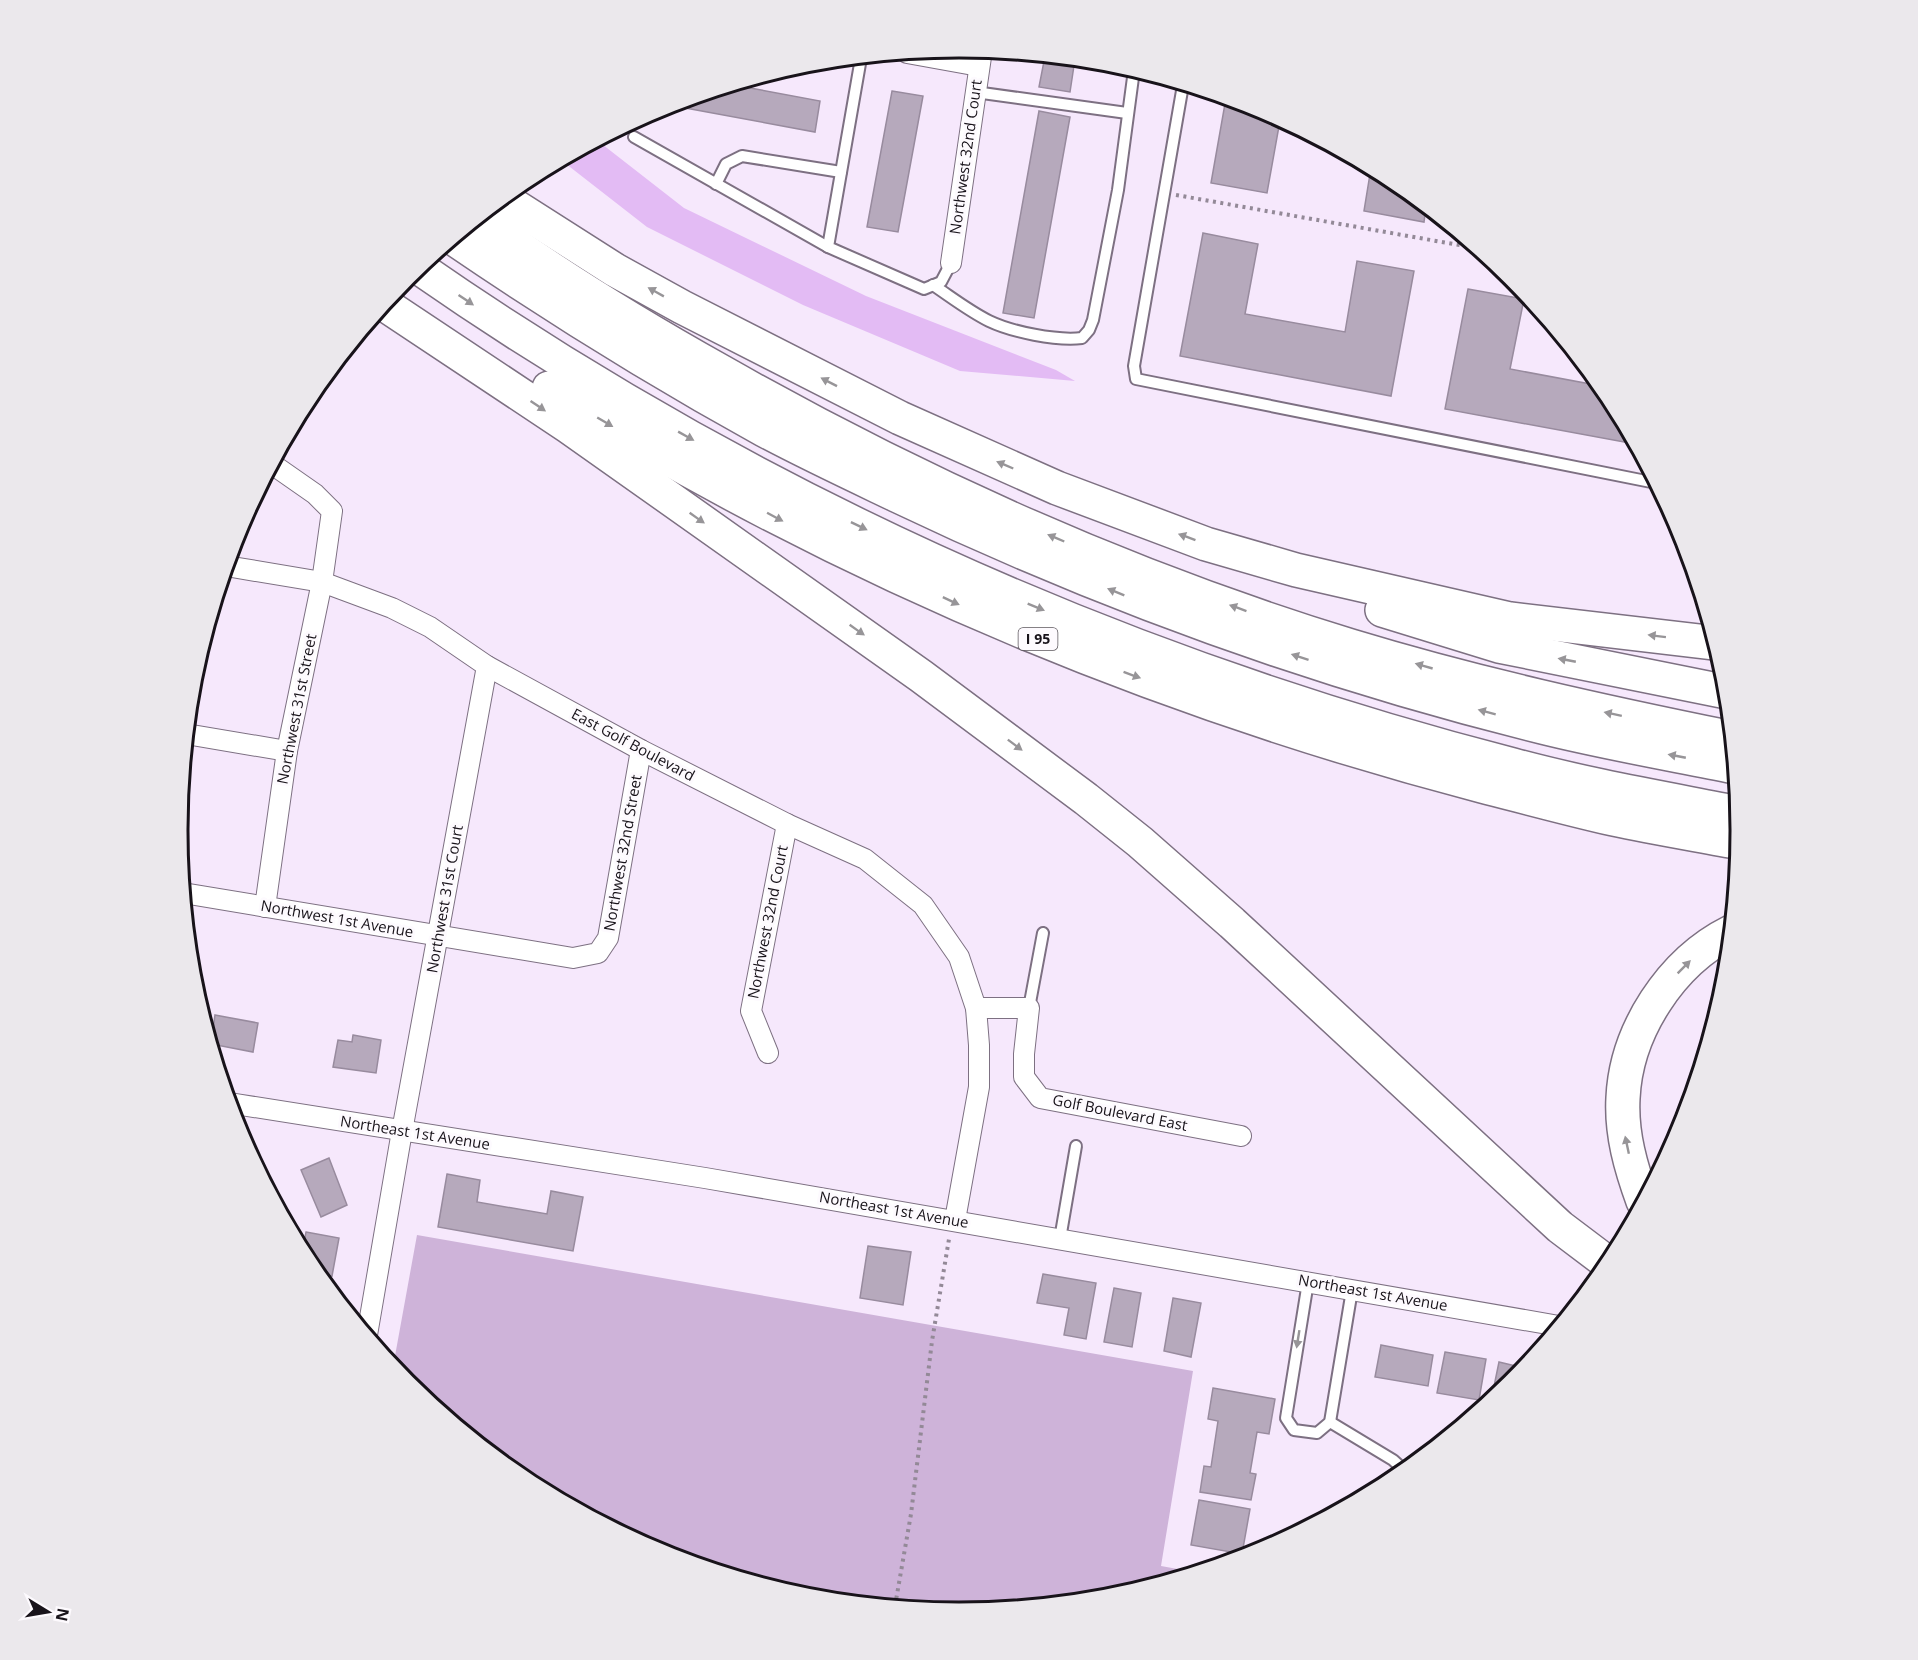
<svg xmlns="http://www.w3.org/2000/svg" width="1918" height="1660" font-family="'Open Sans',sans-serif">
<rect width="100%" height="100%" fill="#f6e8fc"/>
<path fill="#ceb3d9" d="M417,1235L1193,1371L1161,1566L1194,1572L1111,1597L959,1612L806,1597L659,1552L524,1480L406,1383L393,1367Z"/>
<path fill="#e3bbf4" d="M598,141L684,208L866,296L1056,370L1075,381L960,371L803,305L647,227L561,160Z"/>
<g fill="#b6a9bc" stroke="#988b9e" stroke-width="1.5">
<path d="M1045,56L1075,59L1070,92L1039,87Z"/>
<path d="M734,85L820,101L815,132L669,105Z"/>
<path d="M892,91L923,96L898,232L867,227Z"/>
<path d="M1226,98L1259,108L1299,129L1279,126L1267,193L1211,183Z"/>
<path d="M1039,111L1070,117L1034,318L1003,313Z"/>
<path d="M1371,168L1394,180L1426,207L1424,222L1364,211Z"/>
<path d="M1203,233L1258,244L1245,314L1345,332L1357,261L1414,271L1391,396L1180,356Z"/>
<path d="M1468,289L1524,299L1510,369L1601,386L1609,396L1635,444L1445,409Z"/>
<path d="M215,1015L258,1023L253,1052L211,1044Z"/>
<path d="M353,1035L381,1040L376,1073L333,1067L338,1040L352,1042Z"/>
<path d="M329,1158L347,1205L321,1217L301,1170Z"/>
<path d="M447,1174L480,1180L477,1202L547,1214L551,1191L583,1197L573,1251L438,1227Z"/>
<path d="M306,1232L339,1238L332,1276L316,1273L309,1264L302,1253Z"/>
<path d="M868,1246L911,1252L903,1305L860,1298Z"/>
<path d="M1043,1274L1096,1283L1086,1339L1064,1335L1069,1308L1037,1303Z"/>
<path d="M1114,1288L1141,1293L1132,1347L1104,1342Z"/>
<path d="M1173,1298L1201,1303L1191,1357L1164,1351Z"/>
<path d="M1381,1345L1433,1355L1428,1386L1375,1377Z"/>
<path d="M1445,1352L1486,1359L1479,1400L1437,1393Z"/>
<path d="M1499,1362L1524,1368L1512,1383L1495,1397L1492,1396Z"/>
<path d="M1213,1388L1275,1399L1269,1434L1257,1432L1250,1473L1256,1474L1251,1500L1200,1492L1204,1466L1211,1467L1218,1421L1208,1419Z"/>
<path d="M1199,1500L1250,1509L1242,1554L1191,1545Z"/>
</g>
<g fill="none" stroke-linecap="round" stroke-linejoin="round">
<g stroke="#7d7082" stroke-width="14">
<g id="lane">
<path d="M861,58L828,247L924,289L941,282L951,263"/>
<path d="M1183,85L1134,366L1136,379L1656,483"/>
<path d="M975,92L1127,113"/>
<path d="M634,137L828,247"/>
<path d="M716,184L726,164L742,156L841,172"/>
<path d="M933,285C951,297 969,311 989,321C1012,332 1056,341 1082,338L1089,330L1093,320L1118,190L1134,70"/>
<path d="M1029,1008L1043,933"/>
<path d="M1060,1239L1076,1146"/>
<path d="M1308,1282L1286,1418L1294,1430L1317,1433L1330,1422L1352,1290"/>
<path d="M1330,1422L1393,1460L1405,1471"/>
</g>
</g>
<g stroke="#7d7082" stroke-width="22">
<g id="street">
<path d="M907,53L979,66"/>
<path d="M951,263L982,50"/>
<path d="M226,566L322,582L392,608L430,627L487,666L641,750L787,824L865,859L923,905L959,957L976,1008L979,1045V1087L955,1220"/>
<path d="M186,734L287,751"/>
<path d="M183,893L573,958L598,953L608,938L641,750"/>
<path d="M265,907L287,751L322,582L332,511L315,494L272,464"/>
<path d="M976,1008H1029L1024,1054V1077L1040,1098L1241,1136"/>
<path d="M768,1053L751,1011L787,824"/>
<path d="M229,1103L705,1178L1559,1326"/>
<path d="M367,1335L402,1131L487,666"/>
</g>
</g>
<g stroke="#7d7082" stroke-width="36">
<g id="highway">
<path d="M502,198L615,270L682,307L900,418L1057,488L1206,544L1296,570L1510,619L1715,643"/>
<path d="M478,218C556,275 638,325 722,372C921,485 1132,579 1351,646C1476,684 1604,712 1732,738"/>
<path d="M453,238C554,307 657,371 764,430C807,453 852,474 896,495C1103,594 1319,672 1542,727C1606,743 1671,754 1735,767"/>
<path d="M418,267C753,500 1118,663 1513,765C1587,785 1663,798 1739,813"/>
<path d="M384,304L569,427L921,676L1086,799L1140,842L1232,923L1560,1227L1609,1264"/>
<path d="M549,388C838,568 1153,700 1482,786C1525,797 1569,809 1613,819C1655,828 1698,835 1740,843"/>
<path d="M1382,610L1499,646L1727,692"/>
<path d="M1643,1201C1631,1168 1621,1134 1623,1098C1626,1031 1671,962 1731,932"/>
</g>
</g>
<g stroke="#938997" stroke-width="4" stroke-dasharray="3 4.5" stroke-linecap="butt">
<path d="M1176,195L1476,248"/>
<path d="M895,1606L911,1514L932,1341L949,1239"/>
</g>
<use href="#lane" stroke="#fff" stroke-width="10"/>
<use href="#street" stroke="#fff" stroke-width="20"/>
<use href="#highway" stroke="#fff" stroke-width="33"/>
</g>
<defs><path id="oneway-solid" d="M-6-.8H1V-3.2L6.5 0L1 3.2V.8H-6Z" transform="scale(1.5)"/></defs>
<g fill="#979598">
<use href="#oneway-solid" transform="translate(656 292) rotate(-151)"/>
<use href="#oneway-solid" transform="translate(466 300) rotate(34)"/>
<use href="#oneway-solid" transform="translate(829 382) rotate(-153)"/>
<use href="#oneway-solid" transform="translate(538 406) rotate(34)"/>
<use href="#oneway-solid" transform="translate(605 422) rotate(30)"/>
<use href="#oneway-solid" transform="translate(686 436) rotate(29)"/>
<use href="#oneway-solid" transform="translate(1005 465) rotate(-157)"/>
<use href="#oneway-solid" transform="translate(775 517) rotate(28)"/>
<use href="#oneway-solid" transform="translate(697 518) rotate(35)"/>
<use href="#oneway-solid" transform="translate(859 526) rotate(26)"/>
<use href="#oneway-solid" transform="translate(1187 537) rotate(-160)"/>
<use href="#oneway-solid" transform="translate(1056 538) rotate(-157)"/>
<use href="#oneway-solid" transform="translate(1116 592) rotate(-158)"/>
<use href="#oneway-solid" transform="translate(951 601) rotate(25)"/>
<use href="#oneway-solid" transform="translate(1036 607) rotate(22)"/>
<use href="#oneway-solid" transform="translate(1238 608) rotate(-160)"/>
<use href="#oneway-solid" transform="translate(857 630) rotate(35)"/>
<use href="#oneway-solid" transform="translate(1657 636) rotate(-173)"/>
<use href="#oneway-solid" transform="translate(1300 657) rotate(-162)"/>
<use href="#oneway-solid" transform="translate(1567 660) rotate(-169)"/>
<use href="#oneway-solid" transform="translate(1424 666) rotate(-164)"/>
<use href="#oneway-solid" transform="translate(1132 675) rotate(20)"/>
<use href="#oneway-solid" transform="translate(1487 712) rotate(-165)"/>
<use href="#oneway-solid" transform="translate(1613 714) rotate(-168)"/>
<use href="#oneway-solid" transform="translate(1015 745) rotate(37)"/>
<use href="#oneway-solid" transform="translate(1677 756) rotate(-169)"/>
<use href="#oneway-solid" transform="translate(1684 967) rotate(-45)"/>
<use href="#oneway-solid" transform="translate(1627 1145) rotate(-102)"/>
<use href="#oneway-solid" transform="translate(1298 1339) rotate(99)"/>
</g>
<g text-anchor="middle" stroke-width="6" stroke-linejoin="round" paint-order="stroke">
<rect fill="#fdfafe" stroke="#5d585e" stroke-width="1.5" x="1018.5" y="628" width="39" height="22" rx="4.5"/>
<g font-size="14" font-weight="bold" fill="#18131a">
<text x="1038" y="644">I 95</text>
</g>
<g font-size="15" fill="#18131a" stroke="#fdfafe">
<text transform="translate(966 157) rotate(-82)" y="5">Northwest 32nd Court</text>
<text transform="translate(297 709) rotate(-79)" y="5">Northwest 31st Street</text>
<text transform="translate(633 745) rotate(28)" y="5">East Golf Boulevard</text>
<text transform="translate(623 853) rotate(-80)" y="5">Northwest 32nd Street</text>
<text transform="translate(445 899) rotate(-80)" y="5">Northwest 31st Court</text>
<text transform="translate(337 919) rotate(10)" y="5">Northwest 1st Avenue</text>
<text transform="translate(768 922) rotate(-79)" y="5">Northwest 32nd Court</text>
<text transform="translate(1120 1113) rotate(11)" y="5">Golf Boulevard East</text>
<text transform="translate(415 1133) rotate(9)" y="5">Northeast 1st Avenue</text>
<text transform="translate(894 1210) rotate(10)" y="5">Northeast 1st Avenue</text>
<text transform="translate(1373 1293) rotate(10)" y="5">Northeast 1st Avenue</text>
</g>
</g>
<path d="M0 0H1918V1660H0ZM959 58H959A771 771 0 0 1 1730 829V831A771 771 0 0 1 959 1602H959A771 771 0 0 1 188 831V829A771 771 0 0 1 959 58Z" fill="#ebe8ec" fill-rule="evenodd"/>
<path fill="none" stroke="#18131a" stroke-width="3" d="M959 58H959A771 771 0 0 1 1730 829V831A771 771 0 0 1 959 1602H959A771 771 0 0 1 188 831V829A771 771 0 0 1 959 58Z"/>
<g transform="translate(48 1612) rotate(101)" stroke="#fdfafe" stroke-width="4.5" paint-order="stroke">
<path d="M0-4.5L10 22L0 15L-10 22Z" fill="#18131a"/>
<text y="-9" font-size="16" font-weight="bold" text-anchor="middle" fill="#18131a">N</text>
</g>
</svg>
